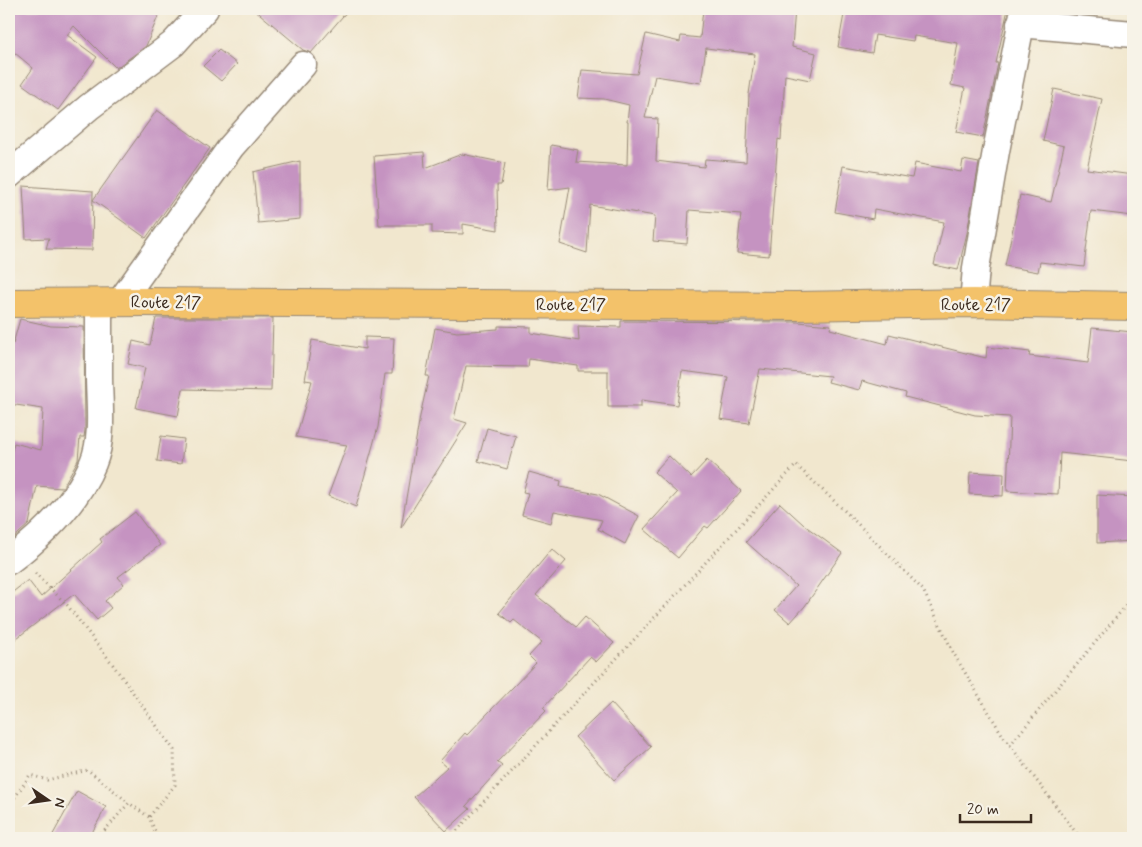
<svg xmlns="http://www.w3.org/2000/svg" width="1142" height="847" font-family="Mynerve,sans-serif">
<rect width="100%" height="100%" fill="#f7f3e8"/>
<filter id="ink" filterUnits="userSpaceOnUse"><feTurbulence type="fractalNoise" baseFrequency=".02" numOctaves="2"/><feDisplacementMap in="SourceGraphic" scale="10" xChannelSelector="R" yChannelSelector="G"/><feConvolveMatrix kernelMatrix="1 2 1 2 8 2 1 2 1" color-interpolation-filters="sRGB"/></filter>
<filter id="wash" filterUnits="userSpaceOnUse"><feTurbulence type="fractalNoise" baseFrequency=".0096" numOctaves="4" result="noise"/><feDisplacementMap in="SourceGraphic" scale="20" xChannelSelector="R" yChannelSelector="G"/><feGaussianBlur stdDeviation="1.12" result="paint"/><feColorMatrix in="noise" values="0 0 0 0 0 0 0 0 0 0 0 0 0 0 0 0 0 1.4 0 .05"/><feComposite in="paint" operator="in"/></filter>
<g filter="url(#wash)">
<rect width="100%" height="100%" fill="#f1e7ce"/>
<g id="blocks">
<g fill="#c593c1" fill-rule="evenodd">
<path d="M9,9H161L146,46L116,68L74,26L67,35L97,57L58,110L22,84L33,68L9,48Z"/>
<path d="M254,9H349L311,53L303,50Z"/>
<path d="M703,9H795L792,47L816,53L810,80L785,75L781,140L778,139L769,256L737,253L741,214L689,210L687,244L653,241L655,216L590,205L587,253L560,244L570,187L548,190L551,145L578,150L576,162L627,165L628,122H627L629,105L604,99L578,98L582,70L637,74L646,34L680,42L681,36L700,38ZM706,48L755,54L749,94L746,162L705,159L704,167L656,161L658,119L645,118L655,76L701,83Z"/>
<path d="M845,9H1008L996,63H998L983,137L956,132L965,88L951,85L958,43L914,36L913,41L875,35L872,53L838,47Z"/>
<path d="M219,50L237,64L221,81L203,66Z"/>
<path d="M1054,89L1102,99L1087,169L1133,175V216L1091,211L1084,267L1040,262L1038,272L1005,266L1020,195L1051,202L1064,146L1043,141Z"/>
<path d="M157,110L210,148L146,238L93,200Z"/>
<path d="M424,152L425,168L462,154L505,163L501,185H497L498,230L463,224V234L432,233V225H379L374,156Z"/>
<path d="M963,160L979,163L967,233L958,270L934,265L944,222L874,209L873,219L835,212L843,166L912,178L915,163L961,172Z"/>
<path d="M300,161V219L258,223L253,172Z"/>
<path d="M23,186L93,191L92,250L46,249L49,238L26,239Z"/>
<path d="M156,318H273L271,391L183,389L178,416L136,408L145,368L128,364L133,341L150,345Z"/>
<path d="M20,319L51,326L84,327L85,430L84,437H80L78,460L65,483L62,488L37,486L29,524L9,542V462L14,443L41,450L43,409L9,404V343L13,344Z"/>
<path d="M621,321L798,322L831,325L830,329L887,344L889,334L986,358L987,347L1030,352L1029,356L1088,363L1092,328L1133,332V461L1060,453L1058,494L1007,491L1010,417L975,415L905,397L906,393L862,381L859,390L828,382L830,376L760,369L749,423L720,419L728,377L682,371L677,405L641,400V407H608V371H578V366L529,359L528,367L466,366L454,419L467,423L401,528L420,416L429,376H426L435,328L457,332L498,329V326L531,327V333L579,341L578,326L621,327Z"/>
<path d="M365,337L394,338L392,374H385L378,427L356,507L328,496L347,445L296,437L312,381L305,380L312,340L365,349Z"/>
<path d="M487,428L516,436L507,469L478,461Z"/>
<path d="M161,436L184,439L181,464L157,461Z"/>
<path d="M669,456L691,477L707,460L741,491L708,528L705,526L678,558L644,529L677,493L654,472Z"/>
<path d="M529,472L561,481L560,487L598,494L639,516L625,544L598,529L602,520L554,511L551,523L522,515L528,493L523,492Z"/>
<path d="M970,472L1004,474L1003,496L969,494Z"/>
<path d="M1097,495L1133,497V541L1097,543Z"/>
<path d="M780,503L804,525L842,553L805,606L790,623L775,610L796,586L746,542Z"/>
<path d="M135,512L160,545L118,577L124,584L105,601L111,608L97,620L74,594L13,641L9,636V626L12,623L9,618V595L28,580L41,597L102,542L100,539Z"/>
<path d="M552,549L566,561L536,595L576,627L585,617L614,643L596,662L590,657L543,708L546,711L497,762L502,766L466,806L470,809L446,831L414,797L447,767L440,761L465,733L467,735L536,663L529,656L542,642L514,620L511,623L499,613Z"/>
<path d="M611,703L651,747L614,780L575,737Z"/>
<path d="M77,791L106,807L89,838H51Z"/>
</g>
</g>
</g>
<g filter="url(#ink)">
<use href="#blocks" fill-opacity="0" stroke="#968876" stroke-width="1"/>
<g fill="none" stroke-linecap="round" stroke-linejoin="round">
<g stroke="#968876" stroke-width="29">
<g id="minor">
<path d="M1020,24L1133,34"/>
<path d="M9,175L89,107L173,44L205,9"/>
<path d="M120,302L231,147L303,65"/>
<path d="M973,303L976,268L996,151L1024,9"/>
<path d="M9,561C42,536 77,502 93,463C104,437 99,403 99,376C99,351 99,327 99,303"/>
</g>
</g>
<g stroke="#968876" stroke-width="30">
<path id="major" d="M9,303L144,302L796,306L973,303L1133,306"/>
</g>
<g stroke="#968876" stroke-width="3" stroke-dasharray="1 4" stroke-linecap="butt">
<path d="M35,573L67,605L111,662L174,750L175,785L149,817"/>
<path d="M1010,745L1133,597"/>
<path d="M9,806L30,775L47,780L88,770L129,803"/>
<path d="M98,838L129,803L149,817L158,838"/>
<path d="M450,838L796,465L849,515L923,590L954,654L1003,736L1080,838"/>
</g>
<use href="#minor" stroke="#fff" stroke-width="26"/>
<use href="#major" stroke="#f3c26a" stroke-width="28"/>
</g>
</g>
<g text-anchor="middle" stroke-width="5" stroke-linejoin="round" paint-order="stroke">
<g font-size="18" fill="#3b2a1e" stroke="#f7f3e8">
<text transform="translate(166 302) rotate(1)" y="6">Route 217</text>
<text x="571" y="310">Route 217</text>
<text x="976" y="310">Route 217</text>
</g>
</g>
<rect width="1142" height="847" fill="none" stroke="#f7f3e8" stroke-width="30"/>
<g transform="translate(48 800) rotate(103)" stroke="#f7f3e8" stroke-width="4" paint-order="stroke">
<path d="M0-4L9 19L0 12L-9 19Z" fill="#3b2a1e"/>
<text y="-8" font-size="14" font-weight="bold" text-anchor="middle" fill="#3b2a1e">N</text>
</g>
<path d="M960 814v8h71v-8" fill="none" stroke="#3b2a1e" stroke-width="2.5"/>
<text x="967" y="814" font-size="15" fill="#3b2a1e" stroke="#f7f3e8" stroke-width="4" paint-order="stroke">20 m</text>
</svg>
